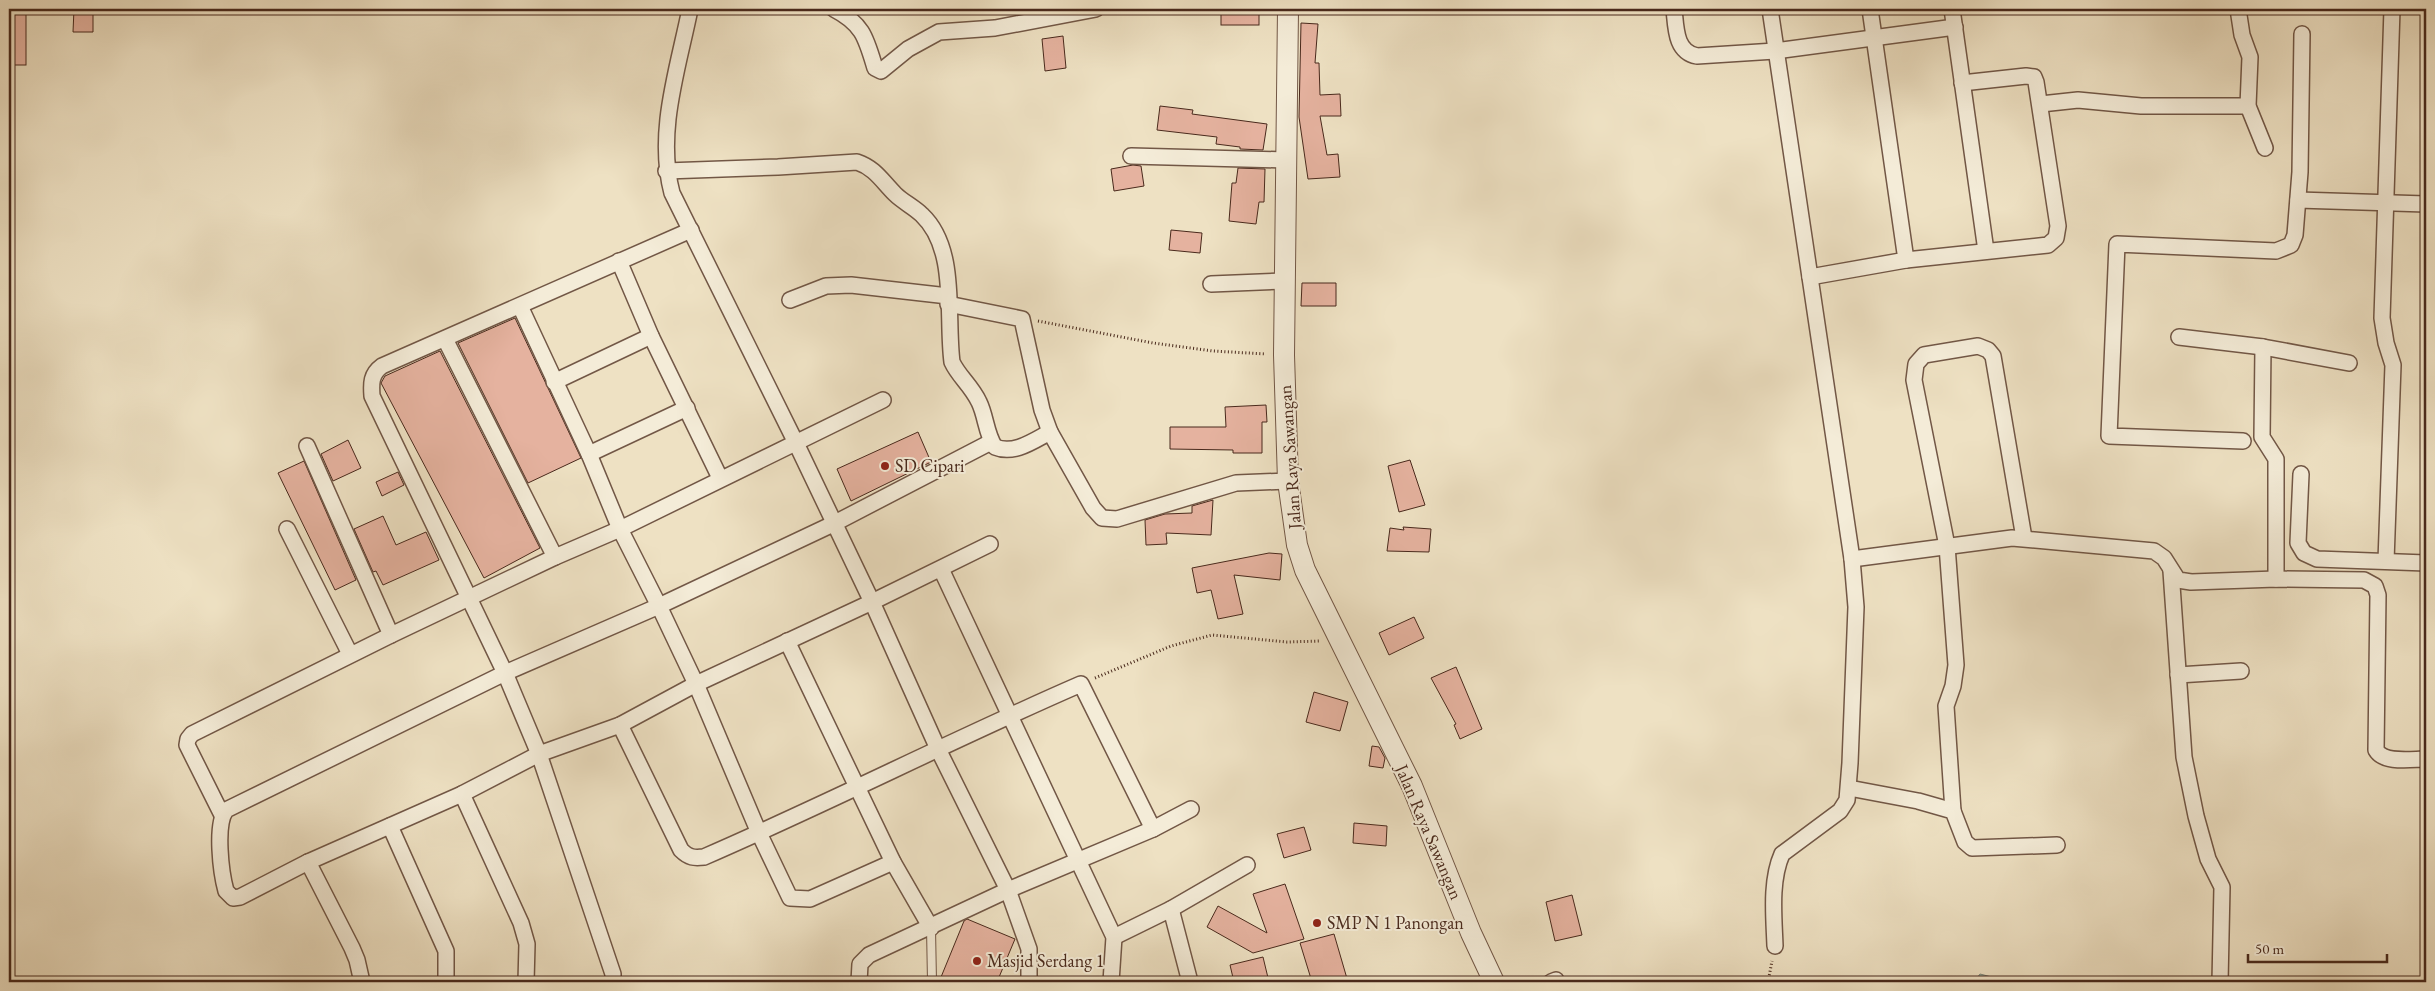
<svg xmlns="http://www.w3.org/2000/svg" width="2435" height="991" font-family="'EB Garamond',serif">
<rect width="100%" height="100%" fill="#eee1c3"/>
<filter id="stains"><feTurbulence type="fractalNoise" baseFrequency=".004" numOctaves="4"/><feColorMatrix values="0 0 0 0 .2 0 0 0 0 .09 0 0 0 0 .02 0 0 0 .5 -.17"/></filter>
<radialGradient id="worn" r=".72"><stop offset=".6" stop-color="#630" stop-opacity="0"/><stop offset="1" stop-color="#630" stop-opacity=".3"/></radialGradient>
<path fill="#9abeb0" stroke="#7a8275" d="M1980,974L2011,982H1974Z"/>
<g fill="#e5b29f" stroke="#49291c">
<rect x="9" y="9" width="17" height="56"/>
<path d="M74,9H93V32H73Z"/>
<rect x="1221" y="9" width="38" height="16"/>
<path d="M1301,23L1318,24L1315,63H1319L1320,95L1340,94L1341,116H1320L1327,155L1338,154L1340,177L1308,179L1299,117Z"/>
<path d="M1063,36L1066,68L1045,71L1042,39Z"/>
<path d="M1160,106L1193,110L1192,114L1267,124L1263,150L1240,149V147L1216,144L1217,137L1157,130Z"/>
<path d="M1133,165L1141,166L1144,186L1114,191L1111,169Z"/>
<path d="M1238,168L1265,169L1264,202H1259L1256,224L1229,221L1232,183H1236Z"/>
<path d="M1171,230L1202,233L1200,253L1169,250Z"/>
<path d="M1302,283H1336V306H1301Z"/>
<path d="M515,318L581,458L528,483L458,343Z"/>
<path d="M440,351L540,548L484,578L381,383L385,376Z"/>
<path d="M1266,405L1267,422H1262V453H1233V450L1170,449V427H1226L1225,407Z"/>
<path d="M918,432L931,462L851,501L837,469Z"/>
<path d="M348,440L361,468L333,481L321,454Z"/>
<path d="M1410,460L1425,505L1399,512L1388,466Z"/>
<path d="M304,461L356,580L335,590L278,473Z"/>
<path d="M398,472L404,485L382,496L376,482Z"/>
<path d="M1213,500L1211,535L1166,533L1167,544L1146,545L1145,520L1165,514L1192,513V506Z"/>
<path d="M383,516L396,545L426,532L439,560L383,585L376,571L373,572L354,529Z"/>
<path d="M1403,527L1431,529L1429,552L1387,551L1390,528L1404,530Z"/>
<path d="M1269,553L1282,554L1280,580L1234,575L1243,614L1218,619L1211,590L1197,593L1192,568Z"/>
<path d="M1414,617L1424,638L1389,655L1379,633Z"/>
<path d="M1456,667L1482,729L1460,739L1454,725L1456,724L1431,678Z"/>
<path d="M1314,692L1348,702L1340,731L1306,722Z"/>
<path d="M1372,746L1379,747L1385,758L1383,768L1369,766Z"/>
<path d="M1354,823L1387,826L1386,846L1353,843Z"/>
<path d="M1304,827L1311,850L1284,858L1277,834Z"/>
<path d="M1285,884L1304,939L1253,953L1207,927L1218,906L1267,933L1253,894Z"/>
<path d="M1572,895L1582,935L1555,941L1546,902Z"/>
<path d="M967,919L1015,939L997,982H939L964,921Z"/>
<path d="M1334,934L1348,982H1312L1300,943Z"/>
<path d="M1263,957L1269,982H1234L1230,965Z"/>
</g>
<g fill="none" stroke-linecap="round" stroke-linejoin="round">
<g stroke="#725746" stroke-width="10">
<path id="service" d="M931,928L932,982"/>
</g>
<g stroke="#725746" stroke-width="18">
<g id="minor">
<path d="M690,9C678,69 656,132 672,193L796,443L872,602L938,749L1008,890L1029,949V982"/>
<path d="M834,9C863,24 866,38 875,68L881,71L908,49L939,32L995,28L1096,9"/>
<path d="M1674,9C1676,27 1675,52 1697,56L1775,51L1955,27"/>
<path d="M1770,9L1852,559L1856,607L1850,763L1847,800L1840,811L1782,854C1770,881 1774,917 1775,946"/>
<path d="M1952,9L1986,251"/>
<path d="M2238,9L2242,35L2250,57L2248,106L2265,148"/>
<path d="M2041,104L2078,100L2141,106H2248"/>
<path d="M1131,156L1286,160"/>
<path d="M666,171L778,167L857,162C875,168 882,181 895,194C903,202 914,207 922,215C958,249 946,316 952,362C959,377 971,385 979,402C986,416 986,434 995,447C1014,455 1033,441 1050,432L1093,508L1102,518L1117,519L1236,483L1288,481"/>
<path d="M2298,200L2426,204"/>
<path d="M1906,260L2048,245L2056,238L2058,226L2036,82L2034,77L2026,76L1962,83"/>
<path d="M619,261L651,336L720,478"/>
<path d="M1810,277L1906,260L1870,9"/>
<path d="M1211,284L1285,281"/>
<path d="M790,300L826,286L851,285L948,296"/>
<path d="M948,304L1022,319L1042,410L1050,432"/>
<path d="M520,306L589,454L620,529L659,606L696,684L872,602L990,544"/>
<path d="M2179,337L2263,347L2349,363"/>
<path d="M445,339L555,557"/>
<path d="M2263,347L2262,437L2276,459V579"/>
<path d="M554,382L651,336"/>
<path d="M2243,441L2109,436L2117,244L2276,251L2291,245L2295,235L2300,172L2302,34"/>
<path d="M307,446L391,635"/>
<path d="M589,454L687,408"/>
<path d="M2301,474L2298,543L2304,553L2317,559L2426,563"/>
<path d="M287,529L350,654"/>
<path d="M1852,559L2012,538L2154,551L2164,558L2178,580L2191,582L2276,579L2364,580L2375,586L2378,595L2376,750C2384,764 2412,759 2426,759"/>
<path d="M2386,561L2393,365L2386,343L2382,318L2392,9"/>
<path d="M941,569L1114,937L1111,982"/>
<path d="M2171,571L2184,757L2196,816L2208,859L2222,887L2220,982"/>
<path d="M787,641L893,862L931,928"/>
<path d="M2178,675L2241,671"/>
<path d="M620,725L681,850C689,858 694,858 704,857C831,802 954,739 1081,684L1153,829"/>
<path d="M1849,788L1918,801L1953,811L1965,842L1972,848L2057,845"/>
<path d="M462,794L521,923L527,944L526,982"/>
<path d="M1953,811L1946,706L1953,686L1956,665L1947,546L1914,380L1916,364L1924,355L1978,346L1988,350L1993,356L2024,538"/>
<path d="M222,815L187,745L188,739L192,734L391,635L555,557L620,529L883,400"/>
<path d="M390,826L446,951V982"/>
<path d="M308,862L352,948L357,960L362,982"/>
<path d="M893,862L810,899L790,898L759,833L696,684L620,725L539,754L462,794L308,862L240,897L233,898L226,891C221,873 215,825 226,810L505,673L659,606L833,524L991,442"/>
<path d="M1171,909L1190,982"/>
<path d="M1114,937L1171,909L1247,865"/>
<path d="M613,982V974L539,754L505,673L372,396C371,383 371,374 382,366L691,230"/>
<path d="M859,982L860,964L869,955L1008,890L1153,829L1191,809"/>
<path d="M1551,982L1556,980"/>
</g>
</g>
<g stroke="#725746" stroke-width="22">
<path id="tertiary" d="M1288,9L1284,355L1288,481L1297,545L1305,570L1412,786L1471,933L1494,982"/>
</g>
<g stroke="#49291c" stroke-width="3" stroke-dasharray="1 2.5" stroke-linecap="butt">
<path d="M1038,321L1153,343L1213,351L1266,354"/>
<path d="M1095,678L1171,646L1212,635L1287,642L1321,641"/>
<path d="M1768,982L1772,961"/>
</g>
<use href="#service" stroke="#f4ecd8" stroke-width="8"/>
<use href="#minor" stroke="#f4ecd8" stroke-width="15"/>
<use href="#tertiary" stroke="#f4ecd8" stroke-width="20"/>
</g>
<g fill="#8f2418" stroke="#f4ecd8" stroke-width="2">
<circle cx="885" cy="466" r="5"/>
<circle cx="1317" cy="923" r="5"/>
<circle cx="977" cy="961" r="5"/>
</g>
<g text-anchor="middle" stroke-width="4" stroke-linejoin="round" paint-order="stroke">
<g font-size="18" fill="#49291c" stroke="#f4ecd8">
<text transform="translate(1290 457) rotate(-94)" y="6">Jalan Raya Sawangan</text>
<text transform="translate(1429 832) rotate(67)" y="6">Jalan Raya Sawangan</text>
</g>
<g font-size="18" fill="#49291c" stroke="#f4ecd8" text-anchor="start">
<text x="895" y="472">SD Cipari</text>
<text x="1327" y="929">SMP N 1 Panongan</text>
<text x="987" y="967">Masjid Serdang 1</text>
</g>
</g>
<rect width="2435" height="991" fill="none" stroke="#eee1c3" stroke-width="30"/>
<rect x="10" y="10" width="2415" height="971" fill="none" stroke="#49291c" stroke-width="2.5"/>
<rect x="15" y="15" width="2405" height="961" fill="none" stroke="#49291c"/>
<path d="M2248 954v8h139v-8" fill="none" stroke="#49291c" stroke-width="2.5"/>
<text x="2255" y="954" font-size="15" fill="#49291c" stroke="#f4ecd8" stroke-width="4" paint-order="stroke">50 m</text>
<rect width="100%" height="100%" filter="url(#stains)"/>
<rect width="100%" height="100%" fill="url(#worn)"/>
</svg>
